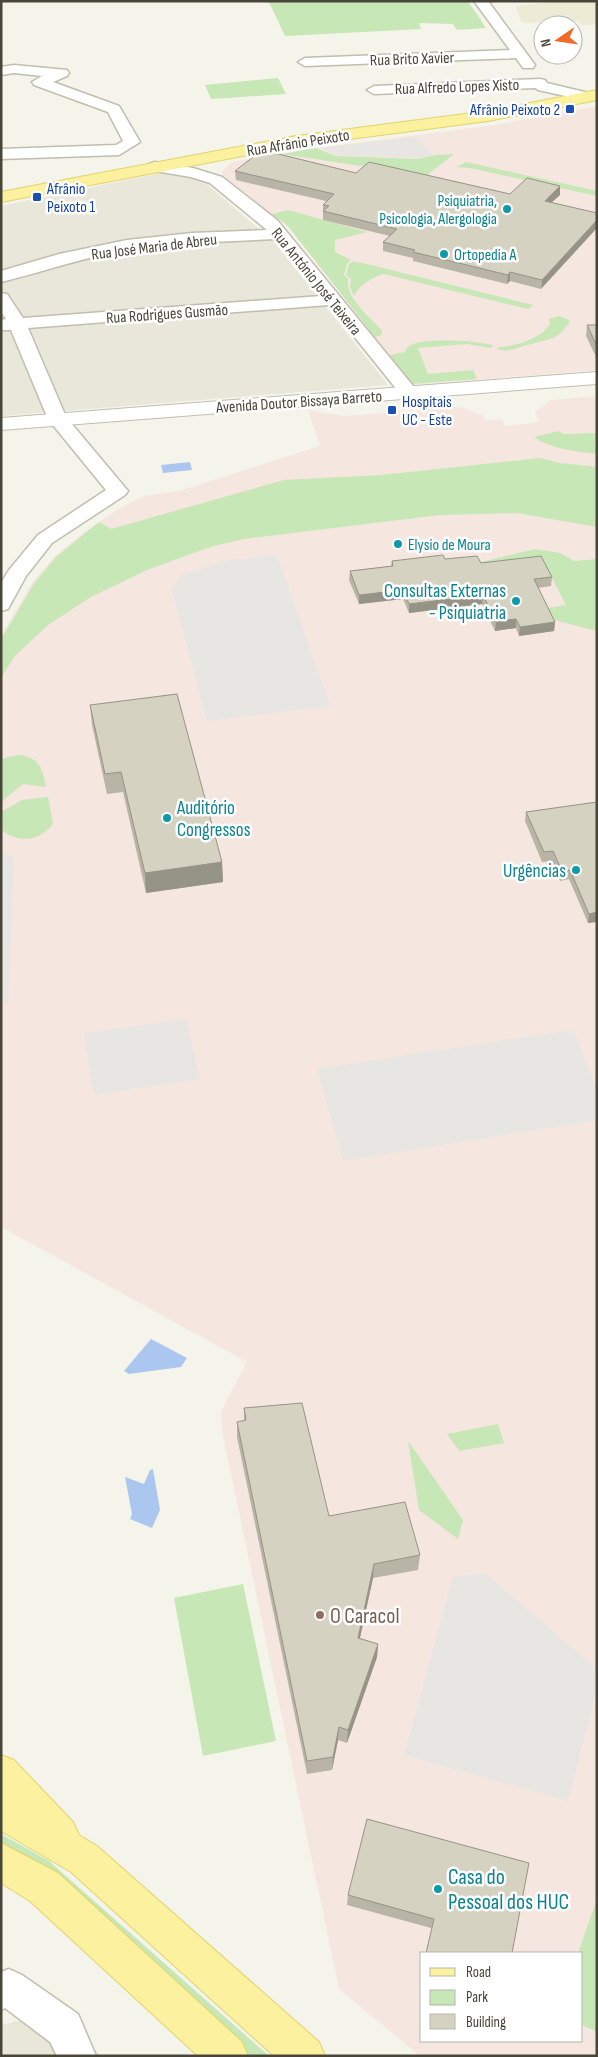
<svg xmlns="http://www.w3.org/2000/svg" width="598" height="2057" font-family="'Sofia Sans Condensed',sans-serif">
<rect width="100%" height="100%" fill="#f5f4eb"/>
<g fill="#e9e7da">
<path d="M162,173L201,179L274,242L388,385L1,416V206Z"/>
<path d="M41,2015L87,2037L100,2056H1V2025Z"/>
</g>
<path fill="#edebd6" d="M559,1H597V25H580L578,21L522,23L515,6Z"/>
<g fill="#f5e6e0" fill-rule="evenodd">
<path d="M597,106V370L412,385L287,226L222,175V171L232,162L317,148L495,125Z"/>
<path d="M597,396V2056H420L339,1989L222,1431L221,1411L247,1362L1,1227V636L33,581L55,556L79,536L118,509L143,496L179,491L320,446L308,410L344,416L459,407L483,415L485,420L502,419L505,426L539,422L535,412L551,400ZM422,1953H582V2041H422Z"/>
</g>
<g fill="#c8e7b6">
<path d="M266,1H468L486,28L457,30L453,24L419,23L421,29L285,36L270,4Z"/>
<path d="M278,78L286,94L211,99L205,85Z"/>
<path d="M316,148L335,156L417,159L436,155L454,154L426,176L282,154Z"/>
<path d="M466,162L597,191V196L470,168L456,167Z"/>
<path d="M288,210L367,232L335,240V252L351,260L347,264L344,275L348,279C346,300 370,316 382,331V335L375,337L288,226L272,214Z"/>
<path d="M354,261L533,305L528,309L384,274C372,277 360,285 354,296L350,287L351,279L346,275L349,264Z"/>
<path d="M559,316L567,319L570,322L560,334L553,338L506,351L497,349L498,347C514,347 542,338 550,324L549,319Z"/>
<path d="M468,341L493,345L491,348L467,344L418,348L428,374L473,370L477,379L412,384L390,355L405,352C407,337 453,341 468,341Z"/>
<path d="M558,431L564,434L597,433V454C575,451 553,450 534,437Z"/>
<path d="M540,458L560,463L597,467V527L517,513L440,515L243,539L210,547L147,570L91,597L48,625L15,656L1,678V639L35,582L57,556L99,522L111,529L284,480L381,475Z"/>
<path d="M535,549L560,553L574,561L597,559V631L554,620L548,608L566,605L543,561L483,568L481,562Z"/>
<path d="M18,755C40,757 42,768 46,787L23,784L1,802V759Z"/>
<path d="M48,797L53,823C42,841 18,844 2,830L1,812L22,800Z"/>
<path d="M498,1424L504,1443L459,1451L447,1434Z"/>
<path d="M408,1441L463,1520L458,1539L419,1510Z"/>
<path d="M243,1584L276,1741L203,1756L174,1598Z"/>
<path d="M1,1834L49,1861L269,2056H244L1,1850Z"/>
<path d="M597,1899V2032L582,2025V1953H578Z"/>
</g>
<g fill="#e7e6e2">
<path d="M416,137L433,155L417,158L336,155L321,148Z"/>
<path d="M277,555L330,706L207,721L172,590L182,575L225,561Z"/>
<path d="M1,853L14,858L8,1003L1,1004Z"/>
<path d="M186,1019L200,1079L94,1095L84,1033Z"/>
<path d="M573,1030L597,1089V1120L343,1161L317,1069Z"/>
<path d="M486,1574L597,1669V1689L568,1801L404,1755L453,1576Z"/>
</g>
<g fill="#abc7ef">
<path d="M190,462L192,470L163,473L161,465Z"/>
<path d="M151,1339L187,1358L181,1367L129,1374L124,1371Z"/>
<path d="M153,1469L160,1510L152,1528L130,1519L132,1514L125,1477L144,1484L150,1470Z"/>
</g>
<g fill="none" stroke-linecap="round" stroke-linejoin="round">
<g stroke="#c1beae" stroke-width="3">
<g id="minor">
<path d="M474,1H488L535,65L533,68H523L516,58L305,66L298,62L305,58L510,50Z"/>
<path d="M14,65L67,70L69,73L67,76L53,82L119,106L140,142L119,155L1,159V149L116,145L123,141L108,112L34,85L32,82L42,76L14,73L1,75V67Z"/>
<path d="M540,79L545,80L547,83L593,94L595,97L588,101L538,90L536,88L374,94L367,90L374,86Z"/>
<path d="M155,162L193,168L222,177L277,220L418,392L416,396H402L329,305L28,328L66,417L128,491L125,495L52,543L26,576L8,609L1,611V583L9,570L38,535L106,490L48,419L11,330H1V320L6,319L1,312V293L7,294L23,318L321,296L275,239C225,242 176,242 127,250C84,257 43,272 1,282V271L59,254L127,240L192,233L267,230L210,183L191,177L149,170L147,167L149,164Z"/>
<path d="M9,1969L22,1975L78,2014L96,2056H57L50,2042L5,2008L1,2010V1972Z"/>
</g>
</g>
<g stroke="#c1beae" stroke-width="2">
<path id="tertiary" d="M597,372V384L1,430V418Z"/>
</g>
<g stroke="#e1d36e" stroke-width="2">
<g id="primary">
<path d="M597,90V100L488,121L296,146L1,202V192L296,136L488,111Z"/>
<path d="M1,1755L14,1760L73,1822L79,1835L97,1846L319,2042L325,2056H274L71,1872L1,1831Z"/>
<path d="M1,1843L58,1873L242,2042L248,2056H198L30,1901L1,1883Z"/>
</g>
</g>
<use href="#minor" fill="#fff" fill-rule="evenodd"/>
<use href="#tertiary" fill="#fff" fill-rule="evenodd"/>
<use href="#primary" fill="#fbf19f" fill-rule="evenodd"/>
</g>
<g fill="#b8b5a6">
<path d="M235,171L356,173L510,194L560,186V195L552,202L541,289L510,281L507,284L413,261V258L383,251V242L390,236L323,220V205L326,201L236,180Z"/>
<path d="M587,325H597V359L586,336Z"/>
<path d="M445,559L481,563L552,577L551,586L538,588L555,622L554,631L519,636L516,628L495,631L482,604L409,613L403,599L359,604L349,580L350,571L391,566L392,561Z"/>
<path d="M90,705L222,862L223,882L146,893L123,792L107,794L92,725Z"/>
<path d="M597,802V924L596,922L588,923L569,879L560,881L552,861L542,862L525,821L526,812Z"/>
<path d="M244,1408L329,1516L420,1555L418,1570L373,1578L360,1638L378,1644L377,1657L347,1743L338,1740L332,1770L307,1774L237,1437V1422L244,1421Z"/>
<path d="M529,1863L431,1928L347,1905L348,1895Z"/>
</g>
<g fill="#969387">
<path d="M560,186V195L544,209L545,201Z"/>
<path d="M597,220V228L541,289L542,280Z"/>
<path d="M510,272V281L507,284L508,275Z"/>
<path d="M403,590V599L359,604V595Z"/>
<path d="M483,595L482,604L409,613V604Z"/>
<path d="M516,619V628L495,631L496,621Z"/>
<path d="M555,622L554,631L519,636L520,627Z"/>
<path d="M222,862L223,882L146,893L145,873Z"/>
<path d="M597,912L596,922L588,923L589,914Z"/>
<path d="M374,1564L373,1578L357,1651L358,1638Z"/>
<path d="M378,1644L377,1657L347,1743L348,1730Z"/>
<path d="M339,1727L338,1740L332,1770L333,1757Z"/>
</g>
<g fill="#d6d2c1" stroke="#969387">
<path d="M262,150L356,173L369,162L510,194L527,178L560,186L545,201L597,213V220L542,280L510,272L508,275L413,252L415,250L383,242L397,229L323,211L329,206L323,205L334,194L235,171Z"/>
<path d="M587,325H597V346Z"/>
<path d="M443,555L445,559L477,556L481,563L541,556L552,577L534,579L555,622L520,627L516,619L496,621L483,595L409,604L403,590L359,595L350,571L393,566L392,561Z"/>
<path d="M177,694L222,862L145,873L121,772L105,774L90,705Z"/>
<path d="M597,802V912L589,914L570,870L562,871L553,851L544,852L526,812Z"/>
<path d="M302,1403L329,1516L405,1502L420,1555L374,1564L358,1638L378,1644L348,1730L339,1727L333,1757L307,1761L237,1422L246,1420L244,1408Z"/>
<path d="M367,1819L529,1863L512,1953H426L434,1919L348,1895Z"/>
</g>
<g fill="#1a4fb4" stroke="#fff" stroke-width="2">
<rect x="565" y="104" width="10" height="10" rx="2.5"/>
<rect x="32" y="192" width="10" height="10" rx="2.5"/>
<rect x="387" y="405" width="10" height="10" rx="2.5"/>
</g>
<g fill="#0f9aa8" stroke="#fff" stroke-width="2">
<circle cx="507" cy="209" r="5"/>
<circle cx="444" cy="254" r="5"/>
<circle cx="398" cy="544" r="5"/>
<circle cx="516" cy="601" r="5"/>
<circle cx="167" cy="818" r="5"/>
<circle cx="576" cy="870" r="5"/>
<circle cx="438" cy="1889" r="5"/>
</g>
<circle fill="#8d6e63" stroke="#fff" stroke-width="2" cx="320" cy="1615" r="5"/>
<g text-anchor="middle" stroke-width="5" stroke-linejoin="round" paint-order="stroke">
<g font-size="16" fill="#494639" stroke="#fff">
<text transform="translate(412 58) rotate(-2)" y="6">Rua Brito Xavier</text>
<text transform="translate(457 86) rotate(-2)" y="6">Rua Alfredo Lopes Xisto</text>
<text transform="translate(298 142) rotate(-9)" y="6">Rua Afrânio Peixoto</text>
<text transform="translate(154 246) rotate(-7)" y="6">Rua José Maria de Abreu</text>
<text transform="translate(317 281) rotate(51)" y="6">Rua António José Teixeira</text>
<text transform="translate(167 313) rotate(-4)" y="6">Rua Rodrigues Gusmão</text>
<text transform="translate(299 401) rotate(-4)" y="6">Avenida Doutor Bissaya Barreto</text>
</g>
<g font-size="16" fill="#164399" stroke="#fff" text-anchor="start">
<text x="560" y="115" text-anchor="end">Afrânio Peixoto 2</text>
<text x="47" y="194">Afrânio<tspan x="47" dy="18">Peixoto 1</tspan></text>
<text x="402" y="407">Hospitais<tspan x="402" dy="18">UC - Este</tspan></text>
</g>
<g font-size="16" fill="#0d838f" stroke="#fff" text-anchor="start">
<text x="497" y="206" text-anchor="end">Psiquiatria,<tspan x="497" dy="18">Psicologia, Alergologia</tspan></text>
<text x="454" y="260">Ortopedia A</text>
<text x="408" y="550">Elysio de Moura</text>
</g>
<g font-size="19" fill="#0d838f" stroke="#fff" text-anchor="end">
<text x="506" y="597">Consultas Externas<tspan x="506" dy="22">- Psiquiatria</tspan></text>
<text x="177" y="814" text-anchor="start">Auditório<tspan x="177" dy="22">Congressos</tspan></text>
<text x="566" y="877">Urgências</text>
</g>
<g font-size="22" fill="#785e54" stroke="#fff" text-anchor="start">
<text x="330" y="1623">O Caracol</text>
</g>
<g font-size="22" fill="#0d838f" stroke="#fff" text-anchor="start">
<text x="448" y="1884">Casa do<tspan x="448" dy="25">Pessoal dos HUC</tspan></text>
</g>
</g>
<rect width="598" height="2057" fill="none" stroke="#494639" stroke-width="5"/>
<rect x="420" y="1952" width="162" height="90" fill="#ffffff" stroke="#b6b5b0"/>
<rect x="430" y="1968" width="25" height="8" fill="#fbf19f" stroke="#b6b5b0"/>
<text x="466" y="1977" font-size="15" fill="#494639">Road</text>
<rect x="430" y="1990" width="25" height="15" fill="#c8e7b6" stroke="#b6b5b0"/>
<text x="466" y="2002" font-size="15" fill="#494639">Park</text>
<rect x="430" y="2014" width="25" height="15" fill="#d6d2c1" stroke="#b6b5b0"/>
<text x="466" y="2027" font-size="15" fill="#494639">Building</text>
<g transform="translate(558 40) rotate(257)"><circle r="24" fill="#ffffff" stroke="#b6b5b0"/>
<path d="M0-4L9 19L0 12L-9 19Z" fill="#f36925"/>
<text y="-8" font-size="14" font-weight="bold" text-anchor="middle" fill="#494639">N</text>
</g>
</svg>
